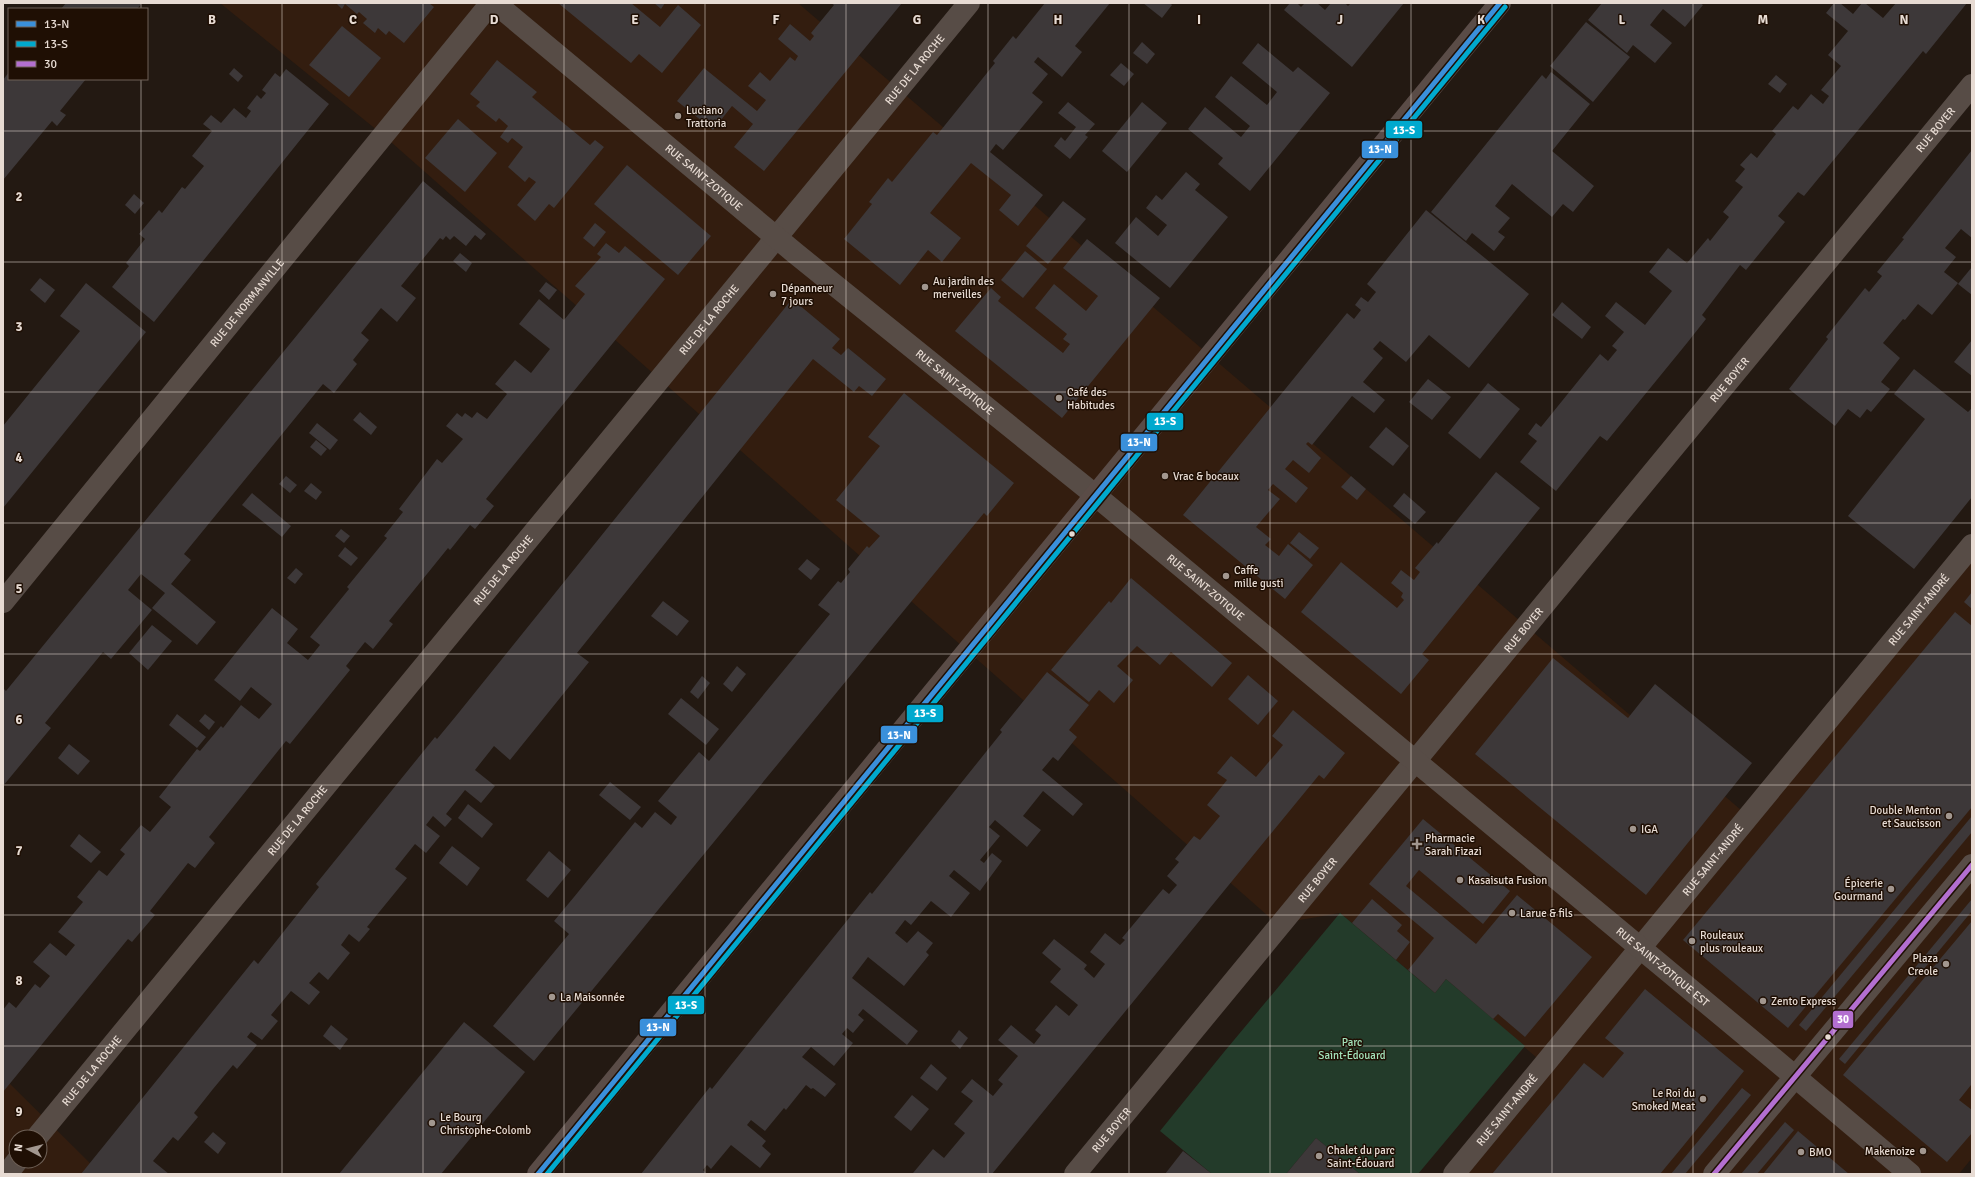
<svg xmlns="http://www.w3.org/2000/svg" width="1975" height="1177" font-family="Signika,sans-serif">
<rect width="100%" height="100%" fill="#231912"/>
<g fill="#331d0f" fill-rule="evenodd">
<path d="M220,3H798L1748,816L1972,544V1158L1959,1174H1454L1544,1064L1446,979L1435,993L1340,913L1277,924L383,135Z"/>
<path d="M3,1077L101,1174H3ZM16,1137H40V1161H16Z"/>
</g>
<path fill="#233b2a" d="M1340,913L1435,993L1446,979L1525,1046L1418,1174H1360L1316,1138L1286,1174H1212L1160,1131L1224,1052Z"/>
<g fill="#3d3839">
<path d="M66,3H142L137,9H61Z"/>
<path d="M336,3H429L434,7L404,43L389,31L386,35L378,28L375,33L363,23L367,19L359,12L357,14L345,4L342,9Z"/>
<path d="M558,3H631L660,27L678,5L701,25L662,73L639,54L631,63Z"/>
<path d="M654,3H665L661,9Z"/>
<path d="M831,3H902L764,171L734,147L753,124L732,106L713,130L677,101L704,68L757,111L766,100L748,86L760,72L770,81L790,57L795,61L798,56L778,39L790,24L810,41L814,36L811,33L834,5Z"/>
<path d="M1045,3H1110L1075,46L1082,52L1062,77L1038,57L1034,62L1048,74L1032,93L1043,102L1003,150L996,144L990,152L1043,195L1018,226L999,210L1011,195L971,163L930,213L961,238L942,262L928,250L900,285L844,239L872,204L869,202L888,178L892,182L933,132L937,135L995,63L993,61L1013,36L1016,39Z"/>
<path d="M1143,3H1170L1172,5L1162,18Z"/>
<path d="M1290,3H1297L1301,7L1305,3H1317L1325,10L1331,3H1345L1348,6L1351,3H1404L1352,67L1284,10Z"/>
<path d="M1602,3H1700L1703,5L1685,27L1663,9L1657,16L1650,25L1672,43L1655,63L1633,45L1627,53L1588,20Z"/>
<path d="M1834,3H1840L1853,14L1862,3H1865L1883,18L1896,3H1967L1926,54L1923,51L1804,196L1798,192L1778,216L1785,222L1746,270L1740,265L1702,315L1706,319L1687,343L1607,441L1600,436L1556,491L1520,462L1537,441L1528,434L1536,423L1541,427L1600,354L1608,361L1617,350L1612,346L1624,332L1605,316L1616,302L1645,325L1672,291L1649,272L1668,248L1687,263L1708,238L1710,241L1729,217L1723,212L1743,187L1735,181L1745,169L1740,165L1751,153L1757,158L1776,134L1772,131L1793,106L1798,110L1811,94L1823,104L1829,96L1821,90L1841,66L1828,55L1848,31L1826,13Z"/>
<path d="M1586,22L1630,57L1593,102L1550,66Z"/>
<path d="M342,26L381,58L349,97L309,65Z"/>
<path d="M1142,42L1155,54L1147,64L1133,53Z"/>
<path d="M1258,43L1293,72L1298,67L1330,93L1250,191L1218,164L1223,158L1188,129L1205,107L1241,137L1250,126L1215,97L1231,76L1267,105L1277,92L1242,63Z"/>
<path d="M497,60L537,92L532,97L590,145L595,140L604,147L554,208L549,204L535,221L517,205L536,182L529,177L525,182L508,167L523,147L512,138L508,143L500,137L508,126L499,118L496,122L476,106L480,102L470,94Z"/>
<path d="M1121,63L1134,74L1124,86L1110,75Z"/>
<path d="M234,68L243,76L238,82L229,74Z"/>
<path d="M286,69L329,104L154,322L112,287L129,266L126,263L145,239L139,234L159,210L162,213L182,187L185,189L204,166L192,156L212,131L203,124L211,115L221,123L234,108L246,118L251,111L247,108L257,95L261,99L266,93L262,90L275,73L280,77Z"/>
<path d="M9,72V79H86L60,111L66,115L57,126L52,121L3,180V80Z"/>
<path d="M1551,72L1590,104L1552,151L1594,186L1573,212L1563,204L1552,217L1512,184L1495,206L1510,218L1498,232L1505,237L1494,251L1472,233L1466,241L1431,212L1542,75L1546,79Z"/>
<path d="M1776,75L1787,84L1780,93L1768,84Z"/>
<path d="M1068,102L1095,124L1085,135L1088,137L1070,159L1054,146L1061,137L1065,141L1076,127L1058,113Z"/>
<path d="M1142,102L1167,123L1127,172L1102,151Z"/>
<path d="M458,119L497,153L465,192L425,158Z"/>
<path d="M1972,150V238L1961,229L1945,248L1956,257L1944,272L1958,283L1932,315L1918,304L1905,320L1903,319L1883,343L1900,358L1881,382L1890,389L1871,412L1867,409L1860,418L1848,409L1835,426L1789,389L1828,339L1826,337L1865,288L1869,292L1882,276L1877,272L1904,239L1902,238Z"/>
<path d="M627,165L711,236L678,275L594,204Z"/>
<path d="M1186,172L1200,184L1195,190L1228,217L1170,288L1115,243L1136,217L1158,236L1167,225L1146,208L1156,195L1162,200Z"/>
<path d="M423,181L486,234L481,240L475,235L466,246L454,236L450,240L446,236L443,240L440,238L401,286L416,298L397,322L381,308L361,333L369,340L353,360L357,364L334,393L323,384L184,554L191,560L171,584L216,622L197,645L152,608L165,593L141,574L128,590L152,610L111,659L103,652L45,723L51,728L3,786V688L6,691Z"/>
<path d="M134,194L144,203L135,214L125,205Z"/>
<path d="M1063,201L1086,219L1048,264L1026,246Z"/>
<path d="M1426,210L1529,294L1469,368L1429,335L1406,362L1380,341L1373,349L1383,358L1363,382L1385,400L1374,413L1352,396L1312,445L1308,442L1306,444L1321,458L1309,473L1293,460L1285,469L1308,488L1296,503L1273,484L1268,490L1280,499L1256,527L1271,539L1265,545L1279,556L1288,544L1313,565L1285,599L1183,515L1347,313L1354,319L1361,310L1355,305L1361,297L1368,302L1376,292L1367,284Z"/>
<path d="M595,223L606,232L594,247L583,238Z"/>
<path d="M1087,239L1160,298L1062,418L955,331L991,288L1001,297L998,301L1063,353L1070,344L1063,339L1067,334L1035,308L1054,284L1086,311L1098,296L1063,268Z"/>
<path d="M606,243L619,253L625,246L665,279L486,499L494,506L475,529L470,525L450,550L448,548L389,621L393,624L373,649L365,642L346,666L350,670L290,744L286,741L209,837L215,843L195,868L188,863L150,911L155,915L132,942L128,939L3,1092V1010L9,1002L16,1008L35,984L40,988L50,976L33,962L50,943L66,956L75,945L58,932L83,902L77,897L99,870L107,876L125,854L120,850L141,825L150,832L171,807L159,797L197,749L200,751L221,726L223,728L241,705L259,719L272,704L251,687L240,701L214,680L272,608L298,629L287,643L308,660L320,645L310,637L349,589L347,587L387,538L384,536L403,512L399,509L437,459L442,463L463,439L446,426L457,413L462,417L465,413L472,418L477,412L487,419L507,394L495,384L515,360L531,373L550,349L519,324L539,299L564,320L585,294L575,286L601,257L597,254Z"/>
<path d="M1025,251L1047,269L1023,298L1001,280Z"/>
<path d="M460,253L472,263L466,272L453,261Z"/>
<path d="M1972,267V295L1958,284Z"/>
<path d="M40,278L55,290L45,303L30,290Z"/>
<path d="M546,282L557,290L549,300L539,291Z"/>
<path d="M86,283L146,332L3,508V426L80,331L60,316Z"/>
<path d="M792,299L840,339L832,348L841,355L848,348L886,379L872,396L859,386L854,392L813,359L577,653L589,662L510,760L494,746L475,770L495,786L481,803L465,790L446,814L452,819L445,827L433,816L426,825L440,836L426,853L415,844L395,869L407,878L367,927L370,929L359,942L349,934L341,945L350,953L328,980L319,972L309,983L320,992L309,1005L291,991L271,1015L278,1021L262,1040L251,1032L247,1037L257,1045L237,1069L233,1065L213,1089L194,1113L198,1117L178,1141L173,1137L153,1161L169,1174H81L254,960L258,964L319,887L316,884L435,737L437,739L456,716Z"/>
<path d="M1562,302L1591,327L1582,339L1552,315Z"/>
<path d="M1972,340V376L1954,362Z"/>
<path d="M1914,369L1968,412L1972,408V497L1914,569L1848,516L1925,419L1894,394Z"/>
<path d="M1428,379L1451,397L1432,420L1409,402Z"/>
<path d="M1488,383L1520,409L1480,459L1448,433Z"/>
<path d="M904,393L1014,483L987,516L984,513L534,1061L493,1026L569,934L554,921L574,897L635,822L642,828L655,812L671,825L677,817L658,801L699,752L709,761L830,614L818,605L838,581L841,583L850,572L848,569L867,546L869,548L880,536L836,500L880,446L868,437Z"/>
<path d="M360,412L377,427L371,435L353,420Z"/>
<path d="M317,423L338,440L330,450L309,433Z"/>
<path d="M1386,427L1409,446L1393,466L1369,447Z"/>
<path d="M316,440L327,449L321,456L310,447Z"/>
<path d="M1496,472L1540,508L1422,654L1429,660L1401,694L1301,612L1341,562L1397,608L1404,600L1401,597L1403,593L1391,583L1401,570L1414,580L1420,572L1415,568L1437,542L1438,544Z"/>
<path d="M286,476L297,485L290,493L279,484Z"/>
<path d="M1351,476L1366,489L1357,500L1341,487Z"/>
<path d="M311,483L322,492L316,500L304,491Z"/>
<path d="M252,493L291,526L282,537L242,505Z"/>
<path d="M1404,493L1426,512L1415,524L1393,506Z"/>
<path d="M341,529L350,536L344,543L335,536Z"/>
<path d="M1299,532L1319,548L1310,559L1290,543Z"/>
<path d="M345,547L358,558L351,566L338,556Z"/>
<path d="M807,559L820,569L811,580L798,569Z"/>
<path d="M296,568L303,574L295,584L287,578Z"/>
<path d="M1131,578L1232,663L1212,687L1171,652L1160,665L1137,646L1117,666L1133,680L1114,703L1099,690L1089,702L1051,670L1109,601L1111,603Z"/>
<path d="M1972,592V609L1964,602Z"/>
<path d="M663,601L689,621L677,636L651,616Z"/>
<path d="M1955,612L1972,626V807L1788,1028L1683,940Z"/>
<path d="M152,625L172,641L148,670L129,653Z"/>
<path d="M1553,658L1628,718L1655,684L1752,763L1646,895L1475,754Z"/>
<path d="M737,666L746,674L732,692L723,684Z"/>
<path d="M1047,672L1089,705L1069,730L1077,737L1058,761L1053,757L1042,770L1083,804L1073,816L1043,791L1023,816L1041,830L1027,847L995,820L989,827L1000,836L980,860L984,863L992,853L1002,861L980,891L954,870L949,876L970,893L951,917L931,901L911,925L905,920L895,933L907,943L918,931L933,943L926,952L929,955L904,986L868,957L852,978L918,1031L907,1045L863,1009L858,1015L864,1020L853,1033L847,1028L842,1034L853,1043L834,1066L811,1047L802,1057L836,1084L825,1097L813,1088L811,1089L806,1085L786,1110L784,1108L765,1131L751,1120L747,1125L766,1141L762,1146L771,1154L760,1168L731,1145L711,1169L707,1165L703,1170L707,1174H641L710,1087L712,1089L731,1065L870,892L872,894L1002,732L1000,730Z"/>
<path d="M1248,675L1278,701L1258,725L1228,699Z"/>
<path d="M702,676L710,683L698,699L690,692Z"/>
<path d="M681,698L719,729L706,745L668,714Z"/>
<path d="M1293,710L1345,753L1324,779L1319,775L992,1174L913,1173L933,1149L944,1158L965,1133L954,1124L973,1101L961,1092L972,1079L993,1096L1003,1084L998,1080L1018,1056L998,1040L1011,1025L1034,1044L1041,1035L1035,1030L1056,1005L1069,1016L1078,1005L1050,982L1061,969L1042,953L1054,939L1087,965L1084,969L1094,978L1105,964L1090,952L1105,933L1120,945L1125,940L1122,938L1163,889L1169,894L1177,885L1167,876L1179,862L1175,859L1194,836L1200,840L1220,816L1207,805L1227,780L1217,773L1231,756L1256,777L1283,745L1272,736Z"/>
<path d="M177,714L206,737L197,748L169,725Z"/>
<path d="M205,714L215,722L209,730L199,721Z"/>
<path d="M69,744L90,761L78,775L58,758Z"/>
<path d="M610,782L641,807L630,820L599,795Z"/>
<path d="M468,804L493,824L482,838L458,818Z"/>
<path d="M1972,816V832L1806,1031L1799,1025Z"/>
<path d="M1423,819L1510,891L1483,924L1419,870L1406,886L1476,944L1517,895L1592,957L1525,1037L1498,1014L1493,1019L1446,979L1435,993L1408,970L1434,938L1369,884Z"/>
<path d="M79,834L101,852L91,863L70,846Z"/>
<path d="M452,846L480,868L467,886L439,863Z"/>
<path d="M549,851L571,870L548,898L526,880Z"/>
<path d="M1372,899L1402,925L1397,931L1410,942L1396,960L1352,923Z"/>
<path d="M1972,899V911L1845,1064L1839,1059Z"/>
<path d="M1972,921V1086L1971,1085L1959,1100L1972,1110V1133L1947,1162L1843,1075Z"/>
<path d="M1645,989L1744,1071L1684,1145L1660,1174H1492L1584,1063L1603,1078L1624,1053L1605,1038Z"/>
<path d="M464,1022L525,1072L441,1174H339Z"/>
<path d="M331,1025L348,1039L340,1050L323,1036Z"/>
<path d="M959,1030L968,1038L960,1049L951,1041Z"/>
<path d="M931,1064L947,1078L937,1091L920,1078Z"/>
<path d="M1742,1088L1751,1095L1685,1174H1671Z"/>
<path d="M912,1095L929,1109L911,1131L894,1117Z"/>
<path d="M1785,1122L1794,1130L1757,1174H1741Z"/>
<path d="M1798,1131L1849,1174H1763Z"/>
<path d="M213,1132L226,1143L218,1154L204,1142Z"/>
<path d="M1316,1138L1360,1174H1286Z"/>
<path d="M1183,1151L1212,1174H1165Z"/>
</g>
<g fill="none" stroke-linecap="round" stroke-linejoin="round">
<g stroke="#574c46" stroke-width="22">
<path id="s1" d="M3,602L491,3"/>
<path id="s2" d="M37,1137L969,3"/>
<path d="M7,1174L17,1161"/>
<path id="s3" d="M1075,1174L1972,85"/>
<path id="s4" d="M1454,1174L1972,545"/>
<path d="M1714,1174L1972,865"/>
</g>
<path stroke="#574c46" stroke-width="22" id="s5" d="M495,3L795,253L1095,495L1774,1059L1910,1174"/>
<path stroke="#5a4c47" stroke-width="22" d="M538,1174L1500,3"/>
<g stroke="#1f0f04" stroke-width="8">
<path id="bus-1" d="M538,1174L1500,3"/>
</g>
<g stroke="#1f0f04" stroke-width="8">
<path id="bus-2" d="M547,1174L1505,7"/>
</g>
<g stroke="#1f0f04" stroke-width="8">
<path id="bus-3" d="M1714,1174L1972,865"/>
</g>
<use href="#bus-1" stroke="#3a90db" stroke-width="5"/>
<use href="#bus-2" stroke="#00a9ce" stroke-width="5"/>
<use href="#bus-3" stroke="#b36fd0" stroke-width="5"/>
</g>
<path fill="none" stroke="#e7dbd3" stroke-width="1" stroke-opacity="0.55" d="M141,3V9M282,3V1174M423,3V1174M564,3V1174M705,3V1174M846,3V1174M988,3V1174M1129,3V1174M1270,3V1174M1411,3V1174M1552,3V1174M1693,3V1174M1834,3V1174M141,79V1174M3,131H1972M3,262H1972M3,392H1972M3,523H1972M3,654H1972M3,785H1972M3,915H1972M3,1046H1972"/>
<g fill="#a2978f" stroke="#1f0f04" stroke-width="1.5">
<circle cx="678" cy="116" r="4"/>
<circle cx="925" cy="287" r="4"/>
<circle cx="773" cy="294" r="4"/>
<circle cx="1059" cy="398" r="4"/>
<circle cx="1165" cy="476" r="4"/>
<circle cx="1226" cy="576" r="4"/>
<circle cx="1949" cy="816" r="4"/>
<circle cx="1633" cy="829" r="4"/>
<path d="M1415 838h4v4h4v4h-4v4h-4v-4h-4v-4h4z"/>
<circle cx="1460" cy="880" r="4"/>
<circle cx="1891" cy="889" r="4"/>
<circle cx="1512" cy="913" r="4"/>
<circle cx="1692" cy="941" r="4"/>
<circle cx="1946" cy="964" r="4"/>
<circle cx="552" cy="997" r="4"/>
<circle cx="1763" cy="1001" r="4"/>
<circle cx="1703" cy="1099" r="4"/>
<circle cx="432" cy="1123" r="4"/>
<circle cx="1923" cy="1151" r="4"/>
<circle cx="1801" cy="1152" r="4"/>
<circle cx="1319" cy="1156" r="4"/>
</g>
<g fill="#e7dbd3" stroke="#1f0f04" stroke-width="1.5">
<circle cx="1072" cy="534" r="3.5"/>
<circle cx="1828" cy="1037" r="3.5"/>
</g>
<g text-anchor="middle" stroke-width="3" stroke-linejoin="round" paint-order="stroke">
<g font-size="11" fill="#e7dbd3" stroke="#1f0f04">
<text dy="4" stroke="none"><textPath href="#s2" startOffset="1382">RUE DE LA ROCHE</textPath></text>
<text dy="4" stroke="none"><textPath href="#s3" startOffset="1353">RUE BOYER</textPath></text>
<text dy="4" stroke="none"><textPath href="#s5" startOffset="272">RUE SAINT-ZOTIQUE</textPath></text>
<text dy="4" stroke="none"><textPath href="#s1" startOffset="386">RUE DE NORMANVILLE</textPath></text>
<text dy="4" stroke="none"><textPath href="#s2" startOffset="1058">RUE DE LA ROCHE</textPath></text>
<text dy="4" stroke="none"><textPath href="#s3" startOffset="1029">RUE BOYER</textPath></text>
<text dy="4" stroke="none"><textPath href="#s5" startOffset="596">RUE SAINT-ZOTIQUE</textPath></text>
<text dy="4" stroke="none"><textPath href="#s2" startOffset="734">RUE DE LA ROCHE</textPath></text>
<text dy="4" stroke="none"><textPath href="#s5" startOffset="920">RUE SAINT-ZOTIQUE</textPath></text>
<text dy="4" stroke="none"><textPath href="#s4" startOffset="731">RUE SAINT-ANDRÉ</textPath></text>
<text dy="4" stroke="none"><textPath href="#s3" startOffset="705">RUE BOYER</textPath></text>
<text dy="4" stroke="none"><textPath href="#s2" startOffset="410">RUE DE LA ROCHE</textPath></text>
<text dy="4" stroke="none"><textPath href="#s4" startOffset="407">RUE SAINT-ANDRÉ</textPath></text>
<text dy="4" stroke="none"><textPath href="#s3" startOffset="381">RUE BOYER</textPath></text>
<text dy="4" stroke="none"><textPath href="#s5" startOffset="1514">RUE SAINT-ZOTIQUE EST</textPath></text>
<text dy="4" stroke="none"><textPath href="#s2" startOffset="86">RUE DE LA ROCHE</textPath></text>
<text dy="4" stroke="none"><textPath href="#s4" startOffset="83">RUE SAINT-ANDRÉ</textPath></text>
<text dy="4" stroke="none"><textPath href="#s3" startOffset="57">RUE BOYER</textPath></text>
</g>
<g font-size="11" fill="#e7dbd3" stroke="#1f0f04" text-anchor="start">
<text x="686" y="114">Luciano<tspan x="686" dy="13">Trattoria</tspan></text>
<text x="933" y="285">Au jardin des<tspan x="933" dy="13">merveilles</tspan></text>
<text x="781" y="292">Dépanneur<tspan x="781" dy="13">7 jours</tspan></text>
<text x="1067" y="396">Café des<tspan x="1067" dy="13">Habitudes</tspan></text>
<text x="1173" y="480">Vrac &amp; bocaux</text>
<text x="1234" y="574">Caffe<tspan x="1234" dy="13">mille gusti</tspan></text>
<text x="1941" y="814" text-anchor="end">Double Menton<tspan x="1941" dy="13">et Saucisson</tspan></text>
<text x="1641" y="833">IGA</text>
<text x="1425" y="842">Pharmacie<tspan x="1425" dy="13">Sarah Fizazi</tspan></text>
<text x="1468" y="884">Kasaisuta Fusion</text>
<text x="1883" y="887" text-anchor="end">Épicerie<tspan x="1883" dy="13">Gourmand</tspan></text>
<text x="1520" y="917">Larue &amp; fils</text>
<text x="1700" y="939">Rouleaux<tspan x="1700" dy="13">plus rouleaux</tspan></text>
<text x="1938" y="962" text-anchor="end">Plaza<tspan x="1938" dy="13">Creole</tspan></text>
<text x="560" y="1001">La Maisonnée</text>
<text x="1771" y="1005">Zento Express</text>
<text x="1695" y="1097" text-anchor="end">Le Roi du<tspan x="1695" dy="13">Smoked Meat</tspan></text>
<text x="440" y="1121">Le Bourg<tspan x="440" dy="13">Christophe-Colomb</tspan></text>
<text x="1327" y="1154">Chalet du parc<tspan x="1327" dy="13">Saint-Édouard</tspan></text>
<text x="1915" y="1155" text-anchor="end">Makenoize</text>
<text x="1809" y="1156">BMO</text>
</g>
<g font-size="11" fill="#a3e3ba" stroke="#1f0f04">
<text x="1352" y="1046">Parc<tspan x="1352" dy="13">Saint-Édouard</tspan></text>
</g>
</g>
<g font-size="13" text-anchor="middle" font-weight="bold" fill="#e7dbd3" stroke="#1f0f04" stroke-width="3" stroke-linejoin="round" paint-order="stroke">
<text x="212" y="24">B</text>
<text x="353" y="24">C</text>
<text x="494" y="24">D</text>
<text x="635" y="24">E</text>
<text x="776" y="24">F</text>
<text x="917" y="24">G</text>
<text x="1058" y="24">H</text>
<text x="1199" y="24">I</text>
<text x="1340" y="24">J</text>
<text x="1481" y="24">K</text>
<text x="1622" y="24">L</text>
<text x="1763" y="24">M</text>
<text x="1904" y="24">N</text>
<text x="19" y="201">2</text>
<text x="19" y="331">3</text>
<text x="19" y="462">4</text>
<text x="19" y="593">5</text>
<text x="19" y="724">6</text>
<text x="19" y="855">7</text>
<text x="19" y="985">8</text>
<text x="19" y="1116">9</text>
</g>
<g stroke="#1f0f04" stroke-width="1.5">
<rect x="1385" y="120" width="38" height="19" rx="4" fill="#00a9ce"/>
<rect x="1361" y="140" width="38" height="19" rx="4" fill="#3a90db"/>
<rect x="1146" y="412" width="38" height="19" rx="4" fill="#00a9ce"/>
<rect x="1120" y="433" width="38" height="19" rx="4" fill="#3a90db"/>
<rect x="906" y="704" width="38" height="19" rx="4" fill="#00a9ce"/>
<rect x="880" y="725" width="38" height="19" rx="4" fill="#3a90db"/>
<rect x="667" y="995" width="38" height="20" rx="4" fill="#00a9ce"/>
<rect x="1832" y="1010" width="22" height="19" rx="4" fill="#b36fd0"/>
<rect x="639" y="1018" width="38" height="19" rx="4" fill="#3a90db"/>
</g>
<g font-size="11" text-anchor="middle" font-weight="bold" fill="#fff">
<text x="1404" y="134">13-S</text>
<text x="1380" y="153">13-N</text>
<text x="1165" y="425">13-S</text>
<text x="1139" y="446">13-N</text>
<text x="925" y="717">13-S</text>
<text x="899" y="739">13-N</text>
<text x="686" y="1009">13-S</text>
<text x="1843" y="1023">30</text>
<text x="658" y="1031">13-N</text>
</g>
<rect width="1975" height="1177" fill="none" stroke="#e7dbd3" stroke-width="8"/>
<rect x="8" y="8" width="140" height="72" fill="#1f0f04" stroke="#6f6157"/>
<rect x="16" y="21" width="20" height="6" fill="#3a90db" stroke="#6f6157"/>
<text x="44" y="28" font-size="12" fill="#e7dbd3">13-N</text>
<rect x="16" y="41" width="20" height="6" fill="#00a9ce" stroke="#6f6157"/>
<text x="44" y="48" font-size="12" fill="#e7dbd3">13-S</text>
<rect x="16" y="61" width="20" height="6" fill="#b36fd0" stroke="#6f6157"/>
<text x="44" y="68" font-size="12" fill="#e7dbd3">30</text>
<g transform="translate(28 1149) rotate(277)"><circle r="19" fill="#1f0f04" stroke="#6f6157"/>
<path d="M0-3L7 15L0 10L-7 15Z" fill="#a2978f"/>
<text y="-6" font-size="11" font-weight="bold" text-anchor="middle" fill="#e7dbd3">N</text>
</g>
</svg>
